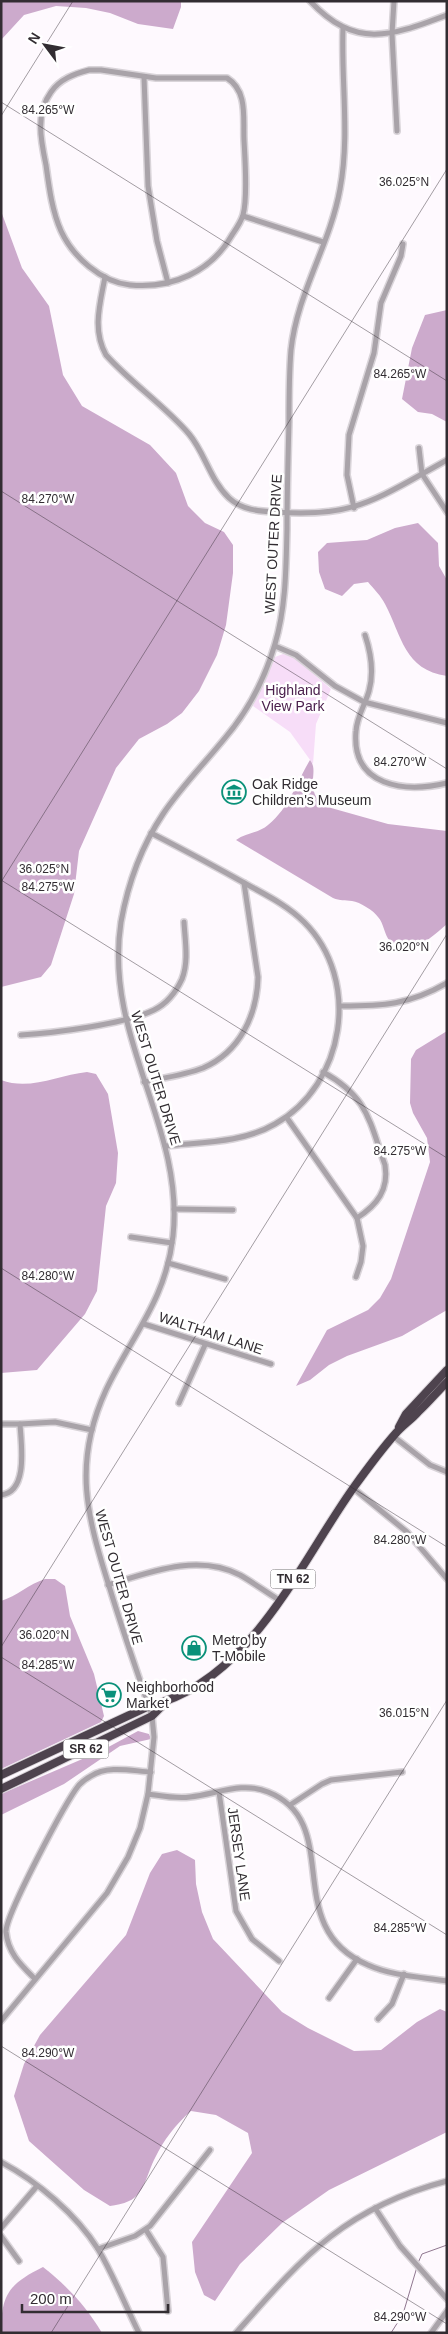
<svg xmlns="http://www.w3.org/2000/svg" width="448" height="2334" font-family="Helvetica,sans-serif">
<rect width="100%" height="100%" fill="#fef9fe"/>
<path fill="#f7ddf8" d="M283,654L295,658L331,689L316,724L313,764L290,732L253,706L275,657Z"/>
<g fill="#cac">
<path d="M1,1H181V7L173,29L138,24L110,13L86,8L56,6L24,15L1,40Z"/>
<path d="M1,211L22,268L49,306L63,375L82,406L150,445L176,473L188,506L205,523L224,532L233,545V573L226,625L217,655L199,691L182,713L167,724L139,739L116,768L79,851L74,894L51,965L41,977L1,987Z"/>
<path d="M447,310V422L432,414L418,412L402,399L412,348L425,315Z"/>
<path d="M418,523L438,543L439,566L447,580V676C404,670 402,636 385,604C381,596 374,589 368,582L354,584L342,596L325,589L319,572L318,552L327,543L367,540L395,528Z"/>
<path d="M310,760C320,772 303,788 324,806L388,824L447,831V924C433,936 408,961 390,941C384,935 384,923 378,917C374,911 360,902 352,901C345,900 340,901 333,898L236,840C246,833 259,833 268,825C290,807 296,783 310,760Z"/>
<path d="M447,1031V1310L402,1336L347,1356L329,1365L310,1380L296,1386L327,1330L368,1310L380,1298L391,1279L430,1162L427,1138L413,1113L410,1103L411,1059L416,1050Z"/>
<path d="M87,1072L96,1074L108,1094L118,1153L116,1183L106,1206L97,1291L85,1314L37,1370L1,1373V1080C30,1091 58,1075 87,1072Z"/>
<path d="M45,1579H55L65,1586L70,1616L94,1674L104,1716L101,1722L1,1769V1601C17,1596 29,1584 45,1579Z"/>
<path d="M138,1731L149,1734L151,1739L120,1746L64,1784L1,1815V1794L101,1751Z"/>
<path d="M177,1850L195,1860L196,1884L202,1912L213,1939L282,2012L308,2028L354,2051L381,2050L417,2022L440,2009L447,2012V2132L329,2190L282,2223L240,2264L215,2301L204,2295L195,2272L192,2242L252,2153L248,2133L216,2115L191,2111C176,2124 163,2141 155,2158C148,2171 144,2195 129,2201C123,2204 116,2205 110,2206L84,2190L29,2141L14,2096L24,2064L40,2035L126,1935L150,1873L162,1854Z"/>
<path d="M43,2267C67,2286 86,2306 102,2333H1C1,2294 9,2284 43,2267Z"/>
</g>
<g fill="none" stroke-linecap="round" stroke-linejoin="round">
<g stroke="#8f768f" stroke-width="1">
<path d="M418,2263L422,2254L447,2245"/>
<path d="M391,2333L403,2314L417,2267"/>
</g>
<g stroke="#d9d4d9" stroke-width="8">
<g id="minor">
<path d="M310,1C356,50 391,36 447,15"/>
<path d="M394,1L392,34L397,131"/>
<path d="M89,70H101L156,78H227C248,91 243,118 244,140C245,160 248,198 243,215C241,222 236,229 232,235C211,272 172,289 130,285C101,282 73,257 61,231C52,211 49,187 46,165C41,141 35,114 51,92C60,79 74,74 89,70Z"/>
<path d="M144,77L148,186L157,241L168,283"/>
<path d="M243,216L323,242"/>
<path d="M105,277C100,304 92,330 106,355C131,383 164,405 189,434C205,453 210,480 229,498C242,510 258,511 275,512C341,517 366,506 422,474L419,448"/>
<path d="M447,460L422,474L447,512"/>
<path d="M354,508L347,475L349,435L374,353L381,303L401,256L403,244"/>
<path d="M365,635C371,653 374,673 369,691C365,705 357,716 356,731C351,787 405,793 447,783"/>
<path d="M275,646L296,655L335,686L364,702L447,723"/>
<path d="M151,833C184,850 216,867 248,885C268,896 288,906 304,922C362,980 345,1085 275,1124C243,1143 201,1142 165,1146"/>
<path d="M341,1006C383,1006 409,1005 447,983"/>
<path d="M21,1035C54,1033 126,1024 154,1010C166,1004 176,992 182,979C189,961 185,941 184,922"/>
<path d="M323,1072C368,1097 369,1120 385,1165C389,1190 377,1205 357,1218"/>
<path d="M144,1082C163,1078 185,1075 203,1068C240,1052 257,1015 258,977L244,883"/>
<path d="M287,1118L357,1218L363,1246L361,1262L356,1277"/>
<path d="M174,1209L233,1210"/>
<path d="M131,1237L172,1243"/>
<path d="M168,1263L225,1279"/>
<path d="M144,1324L271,1364"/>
<path d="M179,1403L205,1345"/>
<path d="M1,1424H20C21,1443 29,1492 1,1495"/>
<path d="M20,1424L55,1422L92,1430"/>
<path d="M393,1436L430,1465L447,1472"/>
<path d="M353,1488L407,1532L447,1579"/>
<path d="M108,1585C150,1572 198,1553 240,1575C254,1583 266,1592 279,1600"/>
<path d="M219,1792L236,1911L252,1939L279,1961"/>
<path d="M148,1794C162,1796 176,1799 190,1797C217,1794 242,1781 268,1792C346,1823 278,1927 368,1965C392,1976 421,1977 447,1981"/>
<path d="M290,1805L322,1784L331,1780L402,1772"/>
<path d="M35,1979C21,1965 8,1953 6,1932C5,1916 66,1801 79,1785C82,1782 87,1778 91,1776C108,1765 132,1771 151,1772"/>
<path d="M329,1998L357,1959"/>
<path d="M378,2019L392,2004L404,1974"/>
<path d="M1,2021L107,1893L128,1857L140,1828L148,1794L154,1737L152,1716C138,1674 123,1632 110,1589C87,1516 72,1464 106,1390C132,1335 166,1300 173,1236C185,1126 103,1038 121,922C128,883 141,847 163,814C181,787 204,764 225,738C248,711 265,678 275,644C286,607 286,568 287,529C287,493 288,458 289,422C289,398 289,374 291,350C297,293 330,245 340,189C350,136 341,81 343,28"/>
<path d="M1,2162C38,2182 76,2214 98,2249C114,2276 125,2305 139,2333"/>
<path d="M375,2208L400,2246L447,2299"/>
<path d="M1,2228L37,2186"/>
<path d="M146,2230L163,2257L168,2311"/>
<path d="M1,2236L19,2261"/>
<path d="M98,2249L135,2236L150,2226L210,2150"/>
<path d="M236,2333C303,2257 344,2208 447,2181"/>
<path d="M431,2333L447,2311"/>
</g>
</g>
<g stroke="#d9d4d9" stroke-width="10">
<g id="highway">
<path d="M399,1427L406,1414L447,1370"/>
<path d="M1,1775L149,1706C250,1682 299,1564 354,1487C367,1469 381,1450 396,1433C403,1425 411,1420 418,1412C428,1403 437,1392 447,1382"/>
<path d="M1,1789L152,1716L166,1702"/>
</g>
</g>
<use href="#minor" stroke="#a9a3a9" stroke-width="5"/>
<use href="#highway" stroke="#4e434e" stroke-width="8"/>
</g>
<path fill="none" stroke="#322d32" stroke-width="1" stroke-opacity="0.45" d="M1,102L447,381M1,116L73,1M1,491L447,769M1,880L447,1158M1,882L447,169M1,1268L447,1547M1,1647L447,934M1,1657L447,1935M1,2046L447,2324M51,2333L447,1700"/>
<defs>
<g id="museum-ring" transform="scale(1.25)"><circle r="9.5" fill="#fff" stroke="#0b917a" stroke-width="1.5"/><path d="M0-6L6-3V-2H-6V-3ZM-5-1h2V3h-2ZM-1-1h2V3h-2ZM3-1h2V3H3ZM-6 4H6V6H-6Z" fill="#0b917a"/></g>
<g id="shop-ring" transform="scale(1.25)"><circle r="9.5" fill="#fff" stroke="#0b917a" stroke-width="1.5"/><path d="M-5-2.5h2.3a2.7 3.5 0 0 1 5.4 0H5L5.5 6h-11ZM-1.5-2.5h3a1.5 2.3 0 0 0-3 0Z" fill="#0b917a"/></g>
<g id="supermarket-ring" transform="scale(1.25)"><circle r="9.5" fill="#fff" stroke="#0b917a" stroke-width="1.5"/><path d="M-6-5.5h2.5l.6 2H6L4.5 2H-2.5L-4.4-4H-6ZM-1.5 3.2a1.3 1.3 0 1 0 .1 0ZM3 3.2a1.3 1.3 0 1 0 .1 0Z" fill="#0b917a"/></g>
</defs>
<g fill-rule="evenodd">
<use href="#museum-ring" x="234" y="792"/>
<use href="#shop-ring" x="194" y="1648"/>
<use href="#supermarket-ring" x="109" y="1695"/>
</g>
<g text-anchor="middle" stroke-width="5" stroke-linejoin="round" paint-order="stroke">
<g fill="#fff" stroke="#706c70" stroke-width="1">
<rect x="270.5" y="1569.5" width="45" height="19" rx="4"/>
<rect x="63.5" y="1739.5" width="45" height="19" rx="4"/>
</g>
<g font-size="12" font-weight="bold" fill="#322d32">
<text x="293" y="1583">TN 62</text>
<text x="86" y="1753">SR 62</text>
</g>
<g font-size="14" fill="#322d32" stroke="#fff">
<text transform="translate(273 544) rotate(-87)" y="5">WEST OUTER DRIVE</text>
<text transform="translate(156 1078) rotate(73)" y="5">WEST OUTER DRIVE</text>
<text transform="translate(211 1333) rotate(18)" y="5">WALTHAM LANE</text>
<text transform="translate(119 1577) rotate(74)" y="5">WEST OUTER DRIVE</text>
<text transform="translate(239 1854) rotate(82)" y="5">JERSEY LANE</text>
</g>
<g font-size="14" fill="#4b204d" stroke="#fff">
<text x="293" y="695">Highland<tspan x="293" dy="16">View Park</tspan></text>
</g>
<g font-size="14" fill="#322d32" stroke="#fff" text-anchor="start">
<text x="252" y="789">Oak Ridge<tspan x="252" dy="16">Children's Museum</tspan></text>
<text x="212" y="1645">Metro by<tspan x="212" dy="16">T-Mobile</tspan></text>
<text x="126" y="1692">Neighborhood<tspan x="126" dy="16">Market</tspan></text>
</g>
</g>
<g font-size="12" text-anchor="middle" fill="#322d32" stroke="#fff" stroke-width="5" stroke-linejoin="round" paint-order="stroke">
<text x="48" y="114">84.265°W</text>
<text x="404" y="186">36.025°N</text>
<text x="400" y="378">84.265°W</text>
<text x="48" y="503">84.270°W</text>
<text x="400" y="766">84.270°W</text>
<text x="44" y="873">36.025°N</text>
<text x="48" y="891">84.275°W</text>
<text x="404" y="951">36.020°N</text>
<text x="400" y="1155">84.275°W</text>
<text x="48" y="1280">84.280°W</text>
<text x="400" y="1544">84.280°W</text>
<text x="44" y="1639">36.020°N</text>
<text x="48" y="1669">84.285°W</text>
<text x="404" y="1717">36.015°N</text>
<text x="400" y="1932">84.285°W</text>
<text x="48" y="2057">84.290°W</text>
<text x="400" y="2321">84.290°W</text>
</g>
<rect width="448" height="2334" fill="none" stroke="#322d32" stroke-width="5"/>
<g transform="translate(45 45) rotate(302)" stroke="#ffffff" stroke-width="4" paint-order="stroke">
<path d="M0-4L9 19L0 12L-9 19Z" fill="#322d32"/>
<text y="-8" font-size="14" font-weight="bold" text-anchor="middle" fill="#322d32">N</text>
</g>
<path d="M22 2304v8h146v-8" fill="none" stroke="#322d32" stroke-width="2.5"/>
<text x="30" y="2304" font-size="15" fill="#322d32" stroke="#ffffff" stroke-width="4" paint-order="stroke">200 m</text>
</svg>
